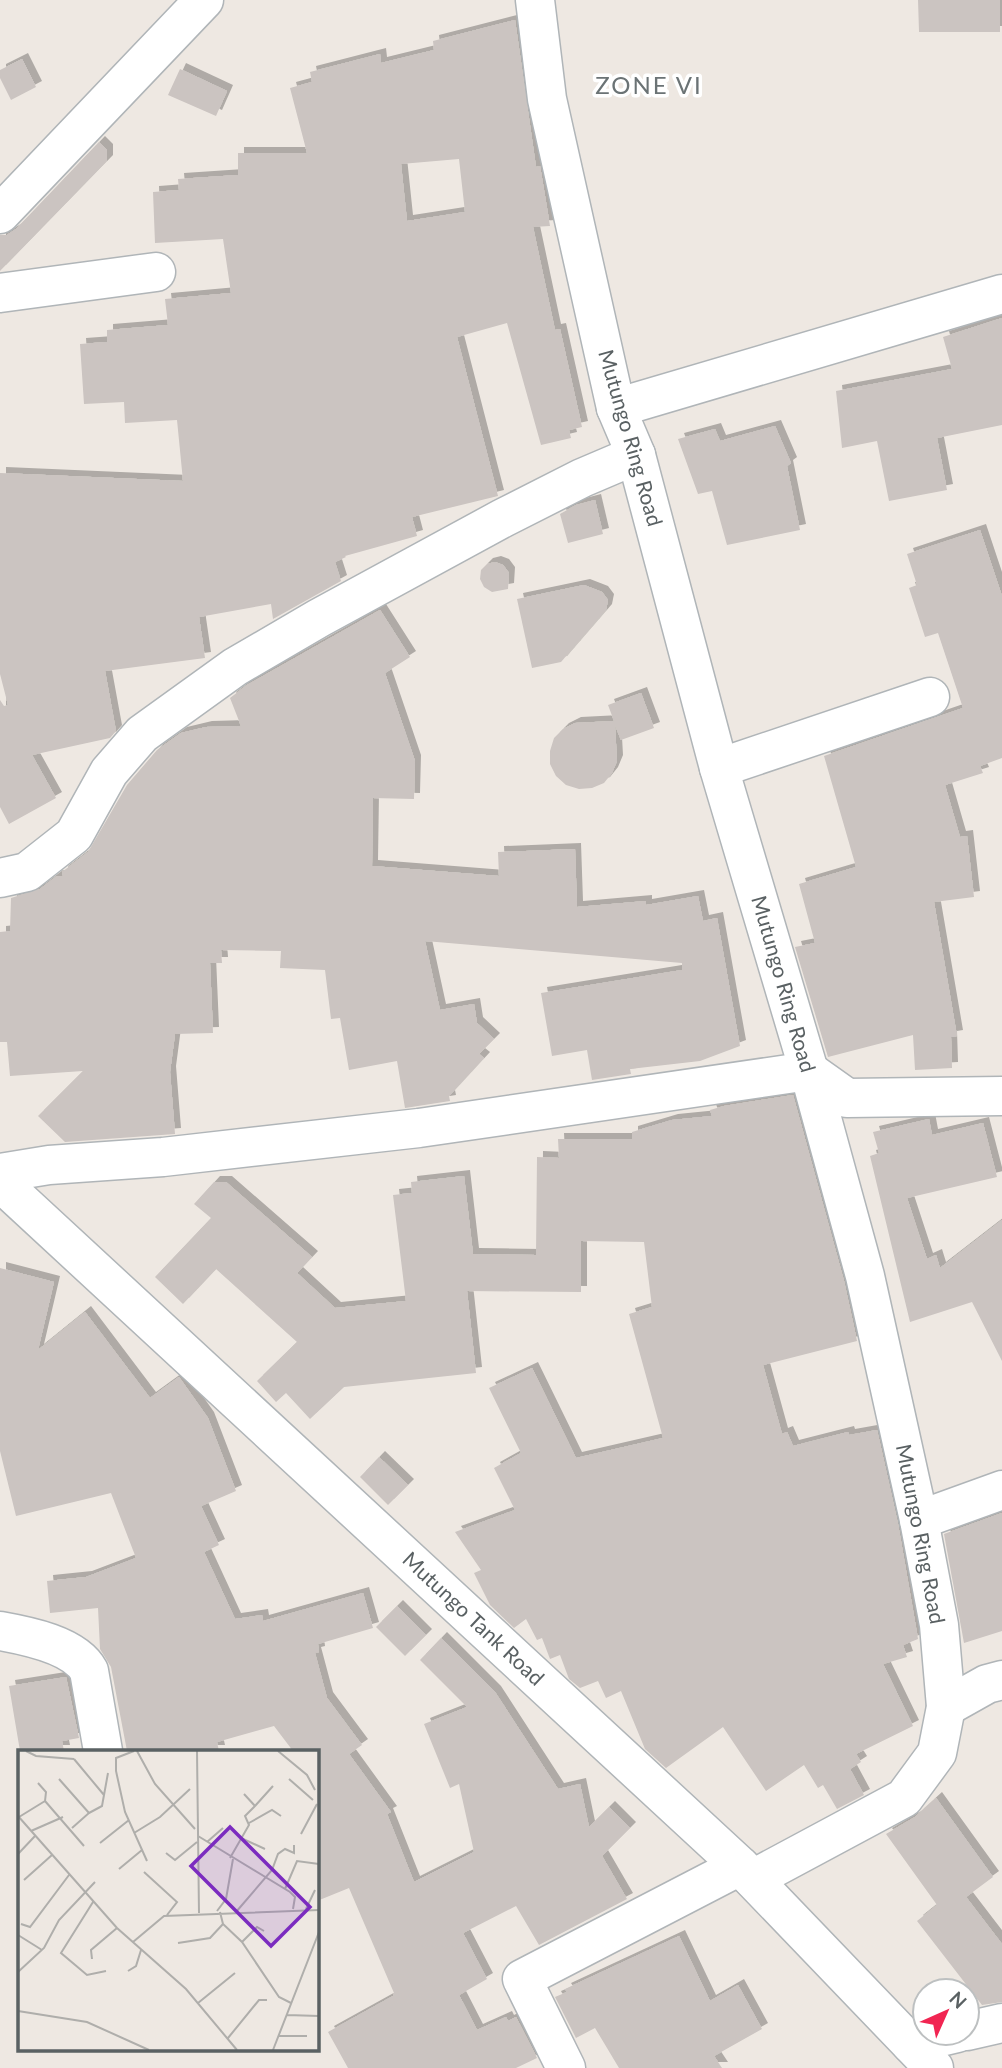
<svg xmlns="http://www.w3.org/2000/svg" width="1002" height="2068" font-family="Lato,sans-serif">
<defs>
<filter id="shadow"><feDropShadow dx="6" dy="-6" stdDeviation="0" flood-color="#0004"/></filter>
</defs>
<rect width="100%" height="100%" fill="#eee8e2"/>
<g fill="#cbc4c1" fill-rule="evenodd" filter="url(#shadow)">
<path d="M918,0H1000V32H919Z"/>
<path d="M515,20L536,167L540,166L550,226L533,227L555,330L560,329L582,427L569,430L571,438L541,445L507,323L457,337L498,496L412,517L417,536L345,556L346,557L335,562L341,581L273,619L271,604L199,617L205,658L105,671L116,731L110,738L32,755L56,798L9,824L0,807V700L4,706L8,705L0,674V473L183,481L177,420L125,423L124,402L84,404L80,344L107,342V330L168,325L165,299L231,293L223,239L155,243L153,192L179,190L178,179L238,175V153H307L290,88L312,82L310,72L380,54L381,63L434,50L433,41ZM459,159L465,212L407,221L401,164Z"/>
<path d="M22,59L36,87L11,100L0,78V70Z"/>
<path d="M180,69L227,91L216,116L168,95Z"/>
<path d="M99,142L107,150V161L0,271V235H7L16,229Z"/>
<path d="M1002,318V425L937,438L947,490L889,501L877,441L842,448L836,391L952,369L943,337Z"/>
<path d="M775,426L791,463L787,466L800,530L727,545L712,491L698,494L678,439L715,429L720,441Z"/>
<path d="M595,500L603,534L568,543L560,514L576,505Z"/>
<path d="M980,530L1002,596V758L980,766L983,773L945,785L960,837L967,836L974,897L934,902L957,1036L951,1037L952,1068L915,1070L913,1035L828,1057L795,947L815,943L799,884L856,867L824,756L963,708L938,633L925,637L909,588L917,585L907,554Z"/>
<path d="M495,562L503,565L509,573L508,589L492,592L484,587L480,579L481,570L487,564Z"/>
<path d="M584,585L602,592L608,600L606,610L561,662L532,668L517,599Z"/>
<path d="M380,610L410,657L385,673L415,761L414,799L373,798L372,866L499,876L498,852L575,849L577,907L646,901V905L698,896L703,921L717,918L740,1046L700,1061L630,1069L631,1074L592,1080L587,1050L552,1056L541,993L682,970V963L425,941L440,1010L474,1004L477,1023L494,1039L479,1054L484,1058L449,1096L450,1101L405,1108L397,1061L349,1070L340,1018L331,1019L325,970L280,968L281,951L221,950L222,963H210L213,1033L175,1034L170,1072L175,1134L65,1142L38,1116L83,1071L10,1076L7,1042H0V932L10,931L11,898L40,889L57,876H63L62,872L88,852L127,785L157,750L181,733L206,727L241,726L230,698L247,685Z"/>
<path d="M641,693L654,728L621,740L615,725L617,761L612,773L604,783L592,788L579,789L566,785L556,776L550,764V751L554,738L563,729L575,723L614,721L608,705Z"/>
<path d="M793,1095L844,1281L857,1341L763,1365L782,1434L787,1432L793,1446L848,1432L849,1435L877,1430L898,1524L918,1639L903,1645L907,1657L883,1664L913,1726L856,1754L861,1762L850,1769L864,1795L837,1809L823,1785L818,1788L804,1765L766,1791L723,1727L666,1768L645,1749L621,1691L606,1698L598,1681L580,1688L569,1679L560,1655L550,1659L542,1638L537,1640L526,1619L514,1628L490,1605L474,1573L481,1570L455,1532L515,1510L494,1468L521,1453L489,1388L532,1368L576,1458L663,1438L629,1314L652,1307L644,1242L581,1241V1292L467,1291L476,1373L344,1387L310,1419L286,1393L276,1402L257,1381L297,1342L216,1269L183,1304L155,1277L211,1218L194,1204L214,1182H226L312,1257L297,1273L335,1308L406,1301L393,1195L412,1193L411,1182L464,1176L473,1254L536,1255L537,1157L559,1158L558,1139H632V1132L672,1120L712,1116L710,1110L724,1106Z"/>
<path d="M929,1119L932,1135L983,1123L997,1177L907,1198L927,1259L936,1255L940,1268L1002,1220V1361L972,1302L910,1322L870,1156L879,1153L873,1132Z"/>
<path d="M0,1268L54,1282L38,1350L85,1312L150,1398L179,1377L208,1418L236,1491L201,1506L219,1545L204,1552L235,1619L262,1615L263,1621L363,1593L373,1628L318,1644L319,1652L315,1653L327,1698L362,1745L349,1754L391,1812L387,1814L414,1882L474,1852L459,1784L450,1788L424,1724L467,1707L420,1660L441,1638L495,1692L558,1789L580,1784L589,1827L609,1807L630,1828L602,1856L627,1899L539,1945L516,1906L463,1933L487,1979L459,1995L477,2030L506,2017L508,2021L516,2017L537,2058L516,2068H348L328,2032L393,1996L394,1993L349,1888L317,1901V1751H293L274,1726L217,1742L219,1751H127L111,1667L100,1649L98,1608L50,1613L47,1581L86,1577L136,1558L111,1493L16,1516L0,1451Z"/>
<path d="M379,1457L408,1485L388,1505L360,1477Z"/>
<path d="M1002,1513V1631L964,1643L944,1534Z"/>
<path d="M397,1606L426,1635L405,1656L376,1627Z"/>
<path d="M66,1677L79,1738L62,1741L64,1751H20L9,1686Z"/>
<path d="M936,1798L993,1877L966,1897L1002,1944V2002L982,2005L917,1921L937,1905L886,1834L915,1817Z"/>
<path d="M679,1936L710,2001L738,1985L762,2029L714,2056L722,2068H619L595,2028L576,2038L555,1997L567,1992L565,1989Z"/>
</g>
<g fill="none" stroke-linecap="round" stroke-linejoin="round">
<g stroke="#b0b5b8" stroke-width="41">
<g id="minor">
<path d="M535,0L547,99L616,408L636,455L719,768L809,1071L865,1276L919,1520L939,1625L946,1707L937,1753L904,1798L753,1879"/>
<path d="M0,214L204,0"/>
<path d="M0,293L156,272"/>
<path d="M616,408L1002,294"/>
<path d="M719,768L930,697"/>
<path d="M0,878L27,872L74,835L109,772L142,734L235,667L319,618L503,518L582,478L636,455"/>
<path d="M0,1173L49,1165L163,1157L419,1128L809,1071L847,1098L1002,1096"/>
<path d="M0,1182L740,1866L934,2068"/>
<path d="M919,1520L1002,1490"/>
<path d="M0,1631C28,1636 75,1645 89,1671L103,1751"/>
<path d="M946,1707L987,1684L1002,1680"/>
<path d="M967,2031L1002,2023"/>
<path d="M911,2044L957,2033"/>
<path d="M566,2068L522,1979L740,1866"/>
</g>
</g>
<use href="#minor" stroke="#fff" stroke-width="38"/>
</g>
<g text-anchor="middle" stroke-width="7" stroke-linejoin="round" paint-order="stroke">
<g font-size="21" fill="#5a6163" stroke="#fff">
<text transform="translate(630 438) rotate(74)" y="7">Mutungo Ring Road</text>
<text transform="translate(783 984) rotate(74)" y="7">Mutungo Ring Road</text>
<text transform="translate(920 1534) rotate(79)" y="7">Mutungo Ring Road</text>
<text transform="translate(473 1619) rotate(43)" y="7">Mutungo Tank Road</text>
</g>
<g font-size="24" letter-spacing="2" fill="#6b7375" stroke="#fff">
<text x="649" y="94">ZONE VI</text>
</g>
</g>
<g transform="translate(18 1750)">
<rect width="301" height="301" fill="#eee8e2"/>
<path fill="none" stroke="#afaeab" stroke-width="2" d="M8,1L18,6L56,9M116,1L98,8V21L107,62L129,111M119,1L137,34L177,79M179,1L181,163M260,1L289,25L297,40M56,9L86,45M41,29L71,63L54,78M271,29L295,50M27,51L66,96M237,56L255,36M71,63L84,56L90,23M0,66L99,178L168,239L219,300M1,67L27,51L28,42L20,33M231,73L254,60L263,66M13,81L45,67M116,83L142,67L172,39M283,84L299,54M180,86L272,142L277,147L275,159M223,88L247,99M189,92L205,78M82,93L111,70M148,103L157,110L179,92M0,104L17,86M212,108L231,75L227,66L237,56L226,44M101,119L124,100M126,122L159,152L149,165M6,130L34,105M267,139L279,111L301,114M75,152L43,203L69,225L88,221M288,159L297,140M199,161L208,149L215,109M202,162L205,174L224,192L261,247L273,253M218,162L254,120L260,104L267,99L276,103V95M3,174L12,177L51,125M0,185L24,200M115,192L146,166L301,160M224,192L239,177L246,181M160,193L192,188L205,174M74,209L73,200L99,178M110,221L118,216L123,200M0,222L26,198L41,170L77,132M180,253L217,223M0,261L69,272L131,300M269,265L301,266M261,286H289M210,288L241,250H249M255,300L301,182"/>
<path fill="#7b2cbf" fill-opacity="0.15" stroke="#7b2cbf" stroke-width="3.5" d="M212,77L292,157L253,196L173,116Z"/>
<rect width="301" height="301" fill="none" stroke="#5a6163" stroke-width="3.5"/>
</g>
<g transform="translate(946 2012) rotate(45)"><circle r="33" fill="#ffffff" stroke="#bdc0c1" stroke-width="2"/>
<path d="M0-5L12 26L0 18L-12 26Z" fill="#f12552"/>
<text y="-10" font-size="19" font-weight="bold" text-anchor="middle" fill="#5a6163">N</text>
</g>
</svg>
